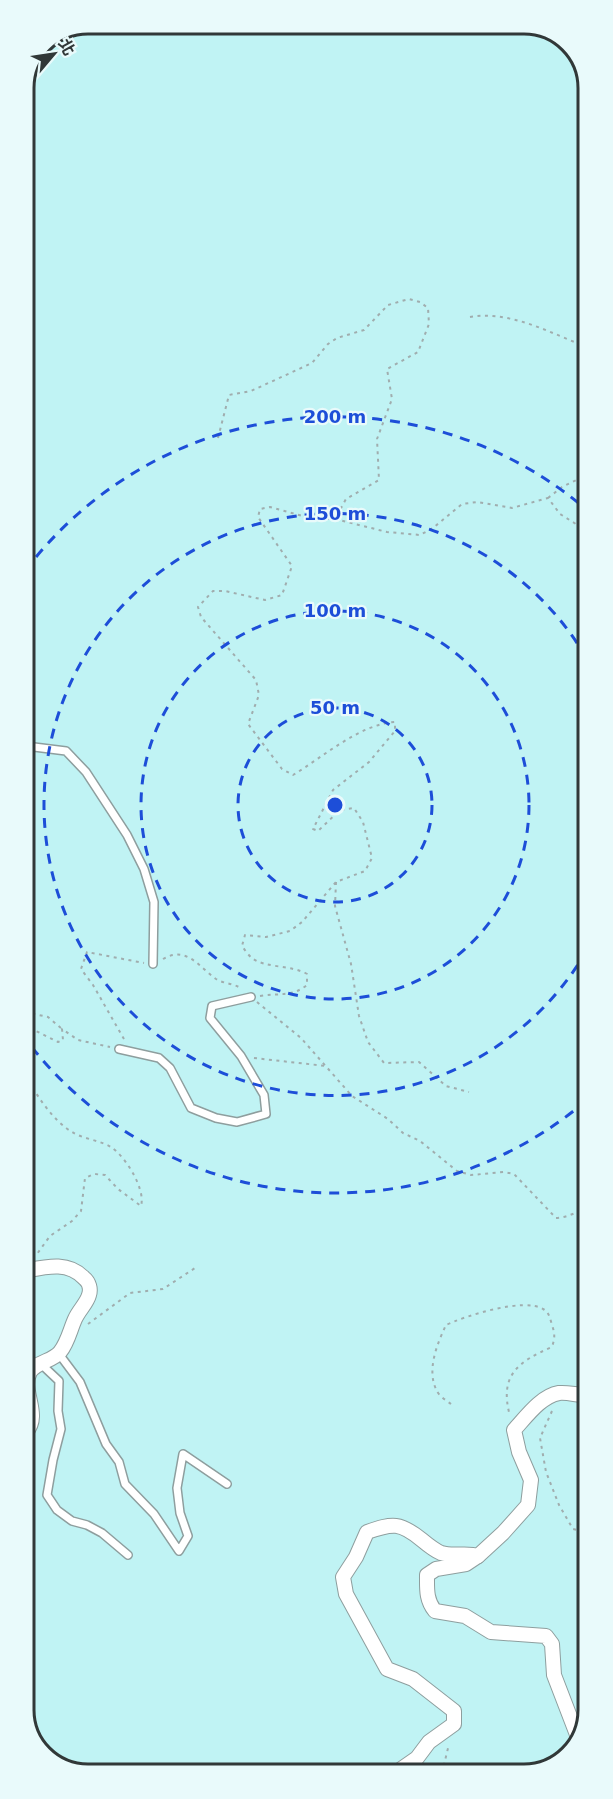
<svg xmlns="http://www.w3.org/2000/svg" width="613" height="1799" font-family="'DejaVu Sans','Noto Sans TC',sans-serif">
<rect width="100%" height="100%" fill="#e9fafb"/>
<path fill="#c0f3f4" d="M89,24H529L567,40L587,72L589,1710L575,1750L541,1773L84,1775L46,1759L26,1727L24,85L43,43Z"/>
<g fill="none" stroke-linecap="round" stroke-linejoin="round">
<g stroke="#8e9e9e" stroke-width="10">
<g id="service">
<path d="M25,748L34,747L66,751L86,772L127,835L144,869L154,902L153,964"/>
<path d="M119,1049L159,1058L170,1068L191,1108L216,1118L237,1122L266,1114L264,1095L241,1056L210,1018L212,1006L251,997"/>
<path d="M59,1354L80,1382L106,1444L119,1462L125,1484L154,1514L179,1551L188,1536L180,1513L177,1488L183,1454L227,1484"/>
<path d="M41,1364L59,1381L58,1411L61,1429L53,1460L47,1495L57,1510L72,1521L87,1525L102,1533L128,1555"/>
</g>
</g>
<g stroke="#8e9e9e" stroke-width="16">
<g id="minor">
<path d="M26,1266L29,1270C49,1266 69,1262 84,1278C89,1282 91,1289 89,1295C87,1303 79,1310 75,1319C70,1330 68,1342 60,1352C53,1361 36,1362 30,1372C20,1391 42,1414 26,1432"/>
<path d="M478,1556L466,1564L436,1569L427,1575C427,1589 426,1600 435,1611L465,1616L491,1632L546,1636L552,1644L554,1675L579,1740"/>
<path d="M394,1774L417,1758L429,1742L454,1724V1711L413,1679L387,1669L346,1594L343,1577L356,1557L367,1532C393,1523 400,1522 422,1540C428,1545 434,1550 441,1553C454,1557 466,1552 478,1556L503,1533L528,1505L531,1480L519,1452L514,1430C526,1417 541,1396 559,1393C569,1392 579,1396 589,1395"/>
</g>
</g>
<g stroke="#a0adae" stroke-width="2" stroke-dasharray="3 4.5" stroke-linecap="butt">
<path d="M470,317C510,310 550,333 587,347"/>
<path d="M218,438L229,395L251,391L312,363L328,344L337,338L364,330L388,305L409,299L420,302L428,308L429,324L418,352L387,369L392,399L377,439L379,480L346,499L335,519"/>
<path d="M548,498L562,487L587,475"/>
<path d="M336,882L335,906L351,964L359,1016L368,1042L384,1063L419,1062L446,1086L469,1092"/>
<path d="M163,959C187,945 200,968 216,979C224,984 234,983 242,989"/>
<path d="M260,996C279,993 292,997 307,985V974C292,965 264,968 252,958C248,955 245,950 242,946L245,935L266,937L290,931L302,922L336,882L365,871L372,858L363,822L354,808L340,810L318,831L313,829L333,790L369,762L395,731V722C360,724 323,757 293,775L282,769L248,724L259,695L256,680L201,617L198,607L213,591H225L265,600L282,595L292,566L258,517L260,509L270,507L310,518L335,519L387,532L420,535L433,528L462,504L477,502L512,508L548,498L560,514L587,531"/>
<path d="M257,1002L301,1038L352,1096L388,1119L403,1133L420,1141L457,1171L471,1175L504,1172L514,1174L556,1218C568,1218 577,1210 588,1211"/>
<path d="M25,1012L48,1017L62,1029"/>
<path d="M124,1039L93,985L81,969L87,952L144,963"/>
<path d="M25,1055L33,1056L34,1051L26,1034L32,1029L58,1042L63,1040L62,1029L78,1040L110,1047"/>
<path d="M254,1058L326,1066"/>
<path d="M25,1075C36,1094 52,1120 72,1132C83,1139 99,1140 111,1147C125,1156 146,1189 141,1206L118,1189L105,1175L94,1174L85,1178L81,1211L72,1221L50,1236L37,1254"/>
<path d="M588,1226L582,1248L588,1249"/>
<path d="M88,1324L130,1293L163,1289L195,1268"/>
<path d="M451,1404C447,1401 439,1396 437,1391C426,1371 437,1344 446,1325C465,1316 524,1297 543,1309C549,1312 550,1318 552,1325C555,1334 555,1338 552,1347C517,1362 499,1376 510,1416"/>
<path d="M552,1411L540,1438L546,1472L559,1505L573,1529L582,1531L589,1522"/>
<path d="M589,1558L586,1564L589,1568"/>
<path d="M442,1773L449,1744"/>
</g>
<use href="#service" stroke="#fff" stroke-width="7"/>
<use href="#minor" stroke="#fff" stroke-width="14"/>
</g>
<g fill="none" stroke="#1d4ed8" stroke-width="3" stroke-dasharray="10 8">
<circle cx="335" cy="805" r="97"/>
<circle cx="335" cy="805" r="194"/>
<path d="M587 950A291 291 0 1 1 587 659"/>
<path d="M587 1100A388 388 0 0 1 27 1041M25 571A388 388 0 0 1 587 510"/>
</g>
<path d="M0 0H613V1799H0ZM88 34H524A54 54 0 0 1 578 88V1710A54 54 0 0 1 524 1764H88A54 54 0 0 1 34 1710V88A54 54 0 0 1 88 34Z" fill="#e9fafb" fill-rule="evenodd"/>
<path fill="none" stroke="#313838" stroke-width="3" d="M88 34H524A54 54 0 0 1 578 88V1710A54 54 0 0 1 524 1764H88A54 54 0 0 1 34 1710V88A54 54 0 0 1 88 34Z"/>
<circle cx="335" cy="805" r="9" fill="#1d4ed8" stroke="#e9fafb" stroke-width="3"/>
<g font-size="18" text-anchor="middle" font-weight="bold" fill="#1d4ed8" stroke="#e9fafb" stroke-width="4.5" stroke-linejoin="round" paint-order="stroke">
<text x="335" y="423">200 m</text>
<text x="335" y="520">150 m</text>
<text x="335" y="617">100 m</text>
<text x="335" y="714">50 m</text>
</g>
<g transform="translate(54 54) rotate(61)" stroke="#e9fafb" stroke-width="4.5" paint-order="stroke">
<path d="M0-4.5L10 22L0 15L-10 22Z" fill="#313838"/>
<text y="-9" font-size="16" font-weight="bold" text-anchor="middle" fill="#313838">北</text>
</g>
</svg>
